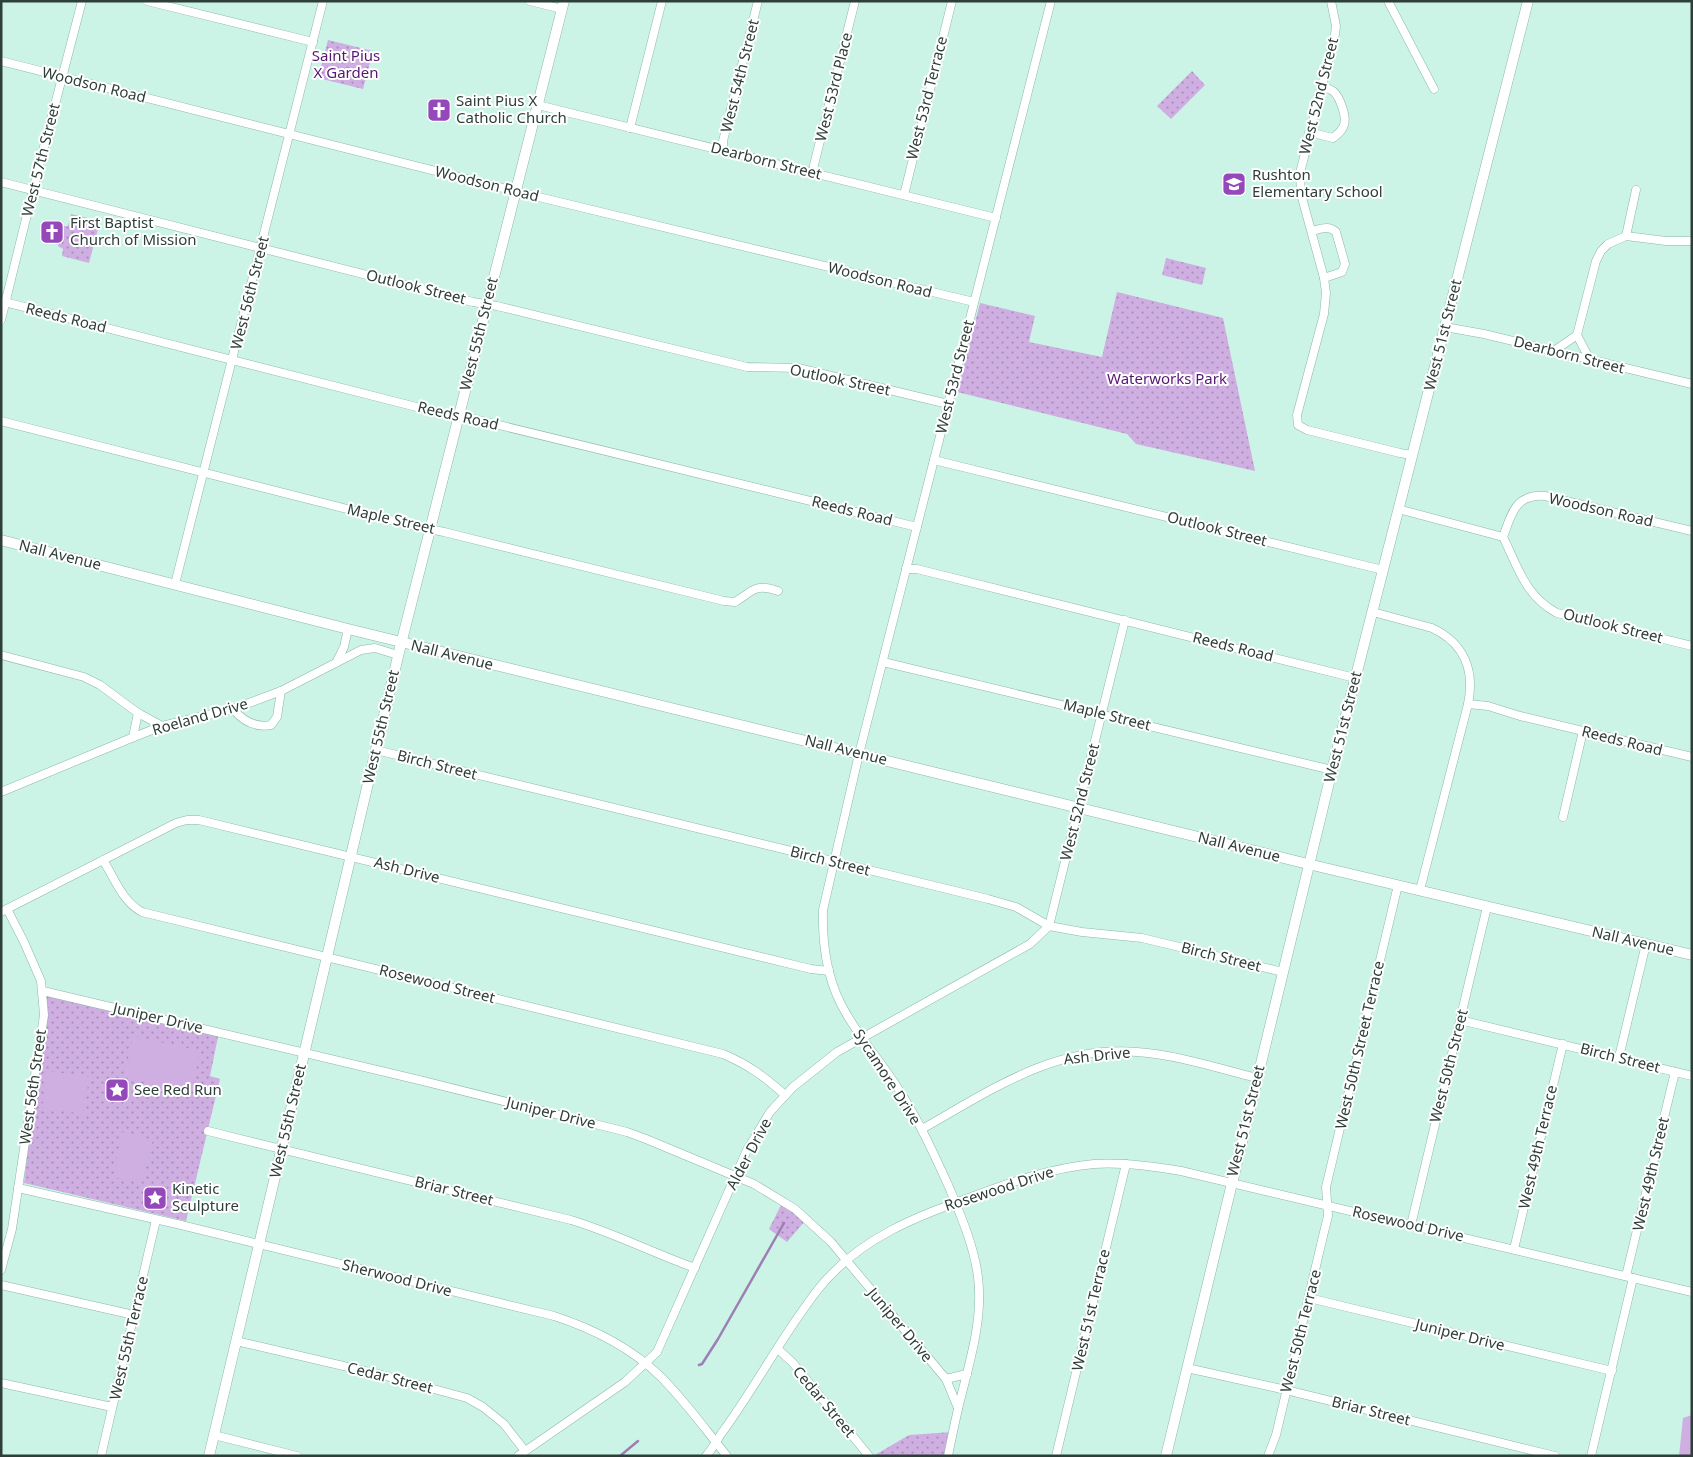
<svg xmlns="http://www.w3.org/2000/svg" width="1693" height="1457" font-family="'Noto Sans',sans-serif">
<defs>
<pattern id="green-dots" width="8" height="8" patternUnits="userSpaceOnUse" patternTransform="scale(1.25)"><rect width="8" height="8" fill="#cfaee2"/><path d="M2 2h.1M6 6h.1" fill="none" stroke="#a88fb8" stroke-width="1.8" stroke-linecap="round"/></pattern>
</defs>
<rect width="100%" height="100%" fill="#cbf4e6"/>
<g fill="url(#green-dots)">
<path d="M328,40L373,51L363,89L318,78Z"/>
<path d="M1192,71L1205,85L1171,119L1157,106Z"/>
<path d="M71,214L100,221L89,263L62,256L63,249L58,246L63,226H68Z"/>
<path d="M1166,258L1206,268L1202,285L1162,275Z"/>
<path d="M1117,292L1223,318L1255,471L1136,444L1127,434L957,392L980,303L1035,316L1029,342L1102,357Z"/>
<path d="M43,991L219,1032L210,1076L220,1079L186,1221L24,1183L44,1015Z"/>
<path d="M782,1203L805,1221L787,1242L769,1229Z"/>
<path d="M952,1432L946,1456L875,1455L909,1435Z"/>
</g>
<g fill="#cfaee2">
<path d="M133,1036L200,1051L191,1093L124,1077Z"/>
<path d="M47,1071L89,1077L84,1114L42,1108Z"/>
<path d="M122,1132L153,1140L142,1183L113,1177Z"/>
<path d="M1692,1415V1456H1679L1683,1418Z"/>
</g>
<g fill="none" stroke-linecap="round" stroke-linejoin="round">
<g stroke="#9d7fb4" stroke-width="2.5">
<path d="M699,1365L702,1364L718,1339L784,1223"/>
<path d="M620,1456L638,1441"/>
</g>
<g stroke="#8eb6a9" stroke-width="9">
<g id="minor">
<path d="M147,1L313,42"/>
<path d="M530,1L562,9"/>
<path d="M1331,1L1336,26L1335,34L1300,173L1301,194L1324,278L1326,293L1324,314L1297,415L1298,425L1307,430L1400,453L1412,455"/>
<path d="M1388,1L1434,89"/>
<path d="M1,61L522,193L974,302"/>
<path d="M538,105L996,218"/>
<path d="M630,128L662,1"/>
<path d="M1309,132L1333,138C1338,134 1342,131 1344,125C1347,117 1340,97 1333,91C1330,89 1325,87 1321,86"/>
<path d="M723,151V141L758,1"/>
<path d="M813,173L814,165L855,1"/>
<path d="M1,182L473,302L497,306L747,367L798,368L948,404"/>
<path d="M904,195L952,1"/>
<path d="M1312,231C1320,229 1329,225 1336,232L1345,264L1342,272L1324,278"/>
<path d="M1626,236L1636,190"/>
<path d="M1,301L448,415L466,417L917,527"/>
<path d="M1,320L40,162L82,1"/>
<path d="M1445,327L1484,334L1692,384"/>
<path d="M1577,335L1590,360"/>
<path d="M1554,351L1577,335L1596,261L1601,251L1608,244L1626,236L1666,241H1692"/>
<path d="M1,421L410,525L444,532L724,601L735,602C753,591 755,583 778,591"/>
<path d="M934,460L1383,570"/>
<path d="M1398,509L1503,537C1518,567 1525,596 1557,613L1692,646"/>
<path d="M1503,537C1512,513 1515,494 1545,496L1692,531"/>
<path d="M906,569H917L1355,678"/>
<path d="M175,584L323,1"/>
<path d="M1373,612L1432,628C1464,643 1475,670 1468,704L1420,890"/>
<path d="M1,655L84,677L100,685L138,713L162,726"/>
<path d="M883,662L1332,770"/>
<path d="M336,663L344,647L348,629"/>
<path d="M1468,704L1488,706L1520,716L1692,757"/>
<path d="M233,709C243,721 255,728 271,725L277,717L281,691"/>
<path d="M133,737L138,713"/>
<path d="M376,750L988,899L1016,907L1049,926L1082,932L1142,938L1283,972"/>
<path d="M1,792L129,739L162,726L233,709L281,691L361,650L375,648L398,655"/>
<path d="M1563,817L1583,731"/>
<path d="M103,860C115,879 122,901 142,912L723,1054C749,1065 765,1077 785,1095"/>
<path d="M1,912L176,823L187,820H199L811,969L829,971"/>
<path d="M43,991L419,1080L627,1132L646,1139L754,1184L795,1209L831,1242L946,1379L958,1408"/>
<path d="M1460,1020L1692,1076"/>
<path d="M1619,1057L1646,944"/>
<path d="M922,1129C990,1091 1054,1045 1137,1052C1178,1055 1217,1068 1257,1078"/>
<path d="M208,1131L571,1220C614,1233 653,1253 695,1268"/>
<path d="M18,1188L177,1224L554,1316C594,1329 630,1347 660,1376C685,1401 705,1429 727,1456"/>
<path d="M1411,1225L1487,907"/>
<path d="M1514,1249L1563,1044"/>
<path d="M1,1270L12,1229L44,1015L41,981L24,942L7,909"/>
<path d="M1626,1276L1675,1072"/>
<path d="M1,1285L134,1315"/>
<path d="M1309,1298L1612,1371"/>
<path d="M236,1341L382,1375L467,1398L483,1407L504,1424L525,1451"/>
<path d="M778,1349L793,1363L869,1456"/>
<path d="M1187,1368L1286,1390L1555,1456"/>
<path d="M946,1379L967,1374"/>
<path d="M1,1383L112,1407"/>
<path d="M214,1435L297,1456"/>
<path d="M101,1456L156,1220"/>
<path d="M518,1456L625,1382L657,1352L747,1150L770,1112L793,1087L837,1052L1030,944L1049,926L1125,620"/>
<path d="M706,1456C712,1449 716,1442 721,1434C756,1387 783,1333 820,1287C861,1237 916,1217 974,1196C1014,1181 1052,1168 1094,1164C1123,1162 1152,1166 1181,1171L1692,1292"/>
<path d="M948,1456C952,1436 956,1416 961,1397C971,1357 983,1318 978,1277C974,1246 961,1216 949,1187C934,1154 919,1121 899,1090C883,1064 862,1041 847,1015C827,983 822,946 823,910L859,754L1051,1"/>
<path d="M1056,1456L1126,1164"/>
<path d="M1268,1456L1276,1435L1324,1232L1328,1216L1326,1187L1398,885"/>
<path d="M1591,1456L1633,1278"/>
</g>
</g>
<g stroke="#8eb6a9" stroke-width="11">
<g id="tertiary">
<path d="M1,540L348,629L1308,864L1692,955"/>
<path d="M209,1456L400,648L564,1"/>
<path d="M1166,1456L1332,770L1528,1"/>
</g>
</g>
<use href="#minor" stroke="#fff" stroke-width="8"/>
<use href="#tertiary" stroke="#fff" stroke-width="10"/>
</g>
<defs>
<g id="church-square" transform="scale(1.25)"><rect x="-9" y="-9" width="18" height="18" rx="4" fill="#9448b9" stroke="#fff"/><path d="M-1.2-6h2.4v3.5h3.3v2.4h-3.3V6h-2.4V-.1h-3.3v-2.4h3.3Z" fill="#fff"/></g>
<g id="school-square" transform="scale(1.25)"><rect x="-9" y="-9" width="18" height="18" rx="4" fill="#9448b9" stroke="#fff"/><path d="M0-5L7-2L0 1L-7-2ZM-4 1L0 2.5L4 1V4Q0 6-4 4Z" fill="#fff"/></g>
<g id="sight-square" transform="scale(1.25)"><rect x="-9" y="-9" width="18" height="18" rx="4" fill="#9448b9" stroke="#fff"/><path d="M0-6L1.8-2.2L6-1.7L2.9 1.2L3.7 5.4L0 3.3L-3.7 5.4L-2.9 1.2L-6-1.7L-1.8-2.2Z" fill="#fff"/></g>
</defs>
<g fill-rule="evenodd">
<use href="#church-square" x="439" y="110"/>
<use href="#school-square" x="1234" y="184"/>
<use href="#church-square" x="52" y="232"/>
<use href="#sight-square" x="117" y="1090"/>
<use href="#sight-square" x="155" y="1198"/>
</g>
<g text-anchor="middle" stroke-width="4" stroke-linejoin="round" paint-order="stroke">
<g font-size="15" fill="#561772" stroke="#fff">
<text x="346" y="61">Saint Pius<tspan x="346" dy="17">X Garden</tspan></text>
<text x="1167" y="384">Waterworks Park</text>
</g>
<g font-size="15" fill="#2e3e39" stroke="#fff">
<text transform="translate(740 76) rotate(-76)" y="5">West 54th Street</text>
<text transform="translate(94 85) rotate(14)" y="5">Woodson Road</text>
<text transform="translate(834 87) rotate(-76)" y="5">West 53rd Place</text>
<text transform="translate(1319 96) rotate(-76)" y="5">West 52nd Street</text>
<text transform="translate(927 98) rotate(-76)" y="5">West 53rd Terrace</text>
<text transform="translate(41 160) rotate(-76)" y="5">West 57th Street</text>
<text transform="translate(766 161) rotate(14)" y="5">Dearborn Street</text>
<text transform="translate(487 184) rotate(14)" y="5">Woodson Road</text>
<text transform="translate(880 280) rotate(14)" y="5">Woodson Road</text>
<text transform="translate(416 287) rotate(14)" y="5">Outlook Street</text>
<text transform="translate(250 293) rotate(-76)" y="5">West 56th Street</text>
<text transform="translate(66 318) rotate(14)" y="5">Reeds Road</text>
<text transform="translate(479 334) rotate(-76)" y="5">West 55th Street</text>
<text transform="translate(1443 335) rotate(-76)" y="5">West 51st Street</text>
<text transform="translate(1569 355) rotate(14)" y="5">Dearborn Street</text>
<text transform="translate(955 377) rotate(-76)" y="5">West 53rd Street</text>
<text transform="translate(840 380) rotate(12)" y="5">Outlook Street</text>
<text transform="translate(458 416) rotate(13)" y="5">Reeds Road</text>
<text transform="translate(1601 510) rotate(13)" y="5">Woodson Road</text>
<text transform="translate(852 511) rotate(14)" y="5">Reeds Road</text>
<text transform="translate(391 519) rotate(13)" y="5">Maple Street</text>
<text transform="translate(1217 529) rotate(14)" y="5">Outlook Street</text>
<text transform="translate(60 555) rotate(14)" y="5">Nall Avenue</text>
<text transform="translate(1613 626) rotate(14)" y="5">Outlook Street</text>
<text transform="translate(1233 647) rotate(14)" y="5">Reeds Road</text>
<text transform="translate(452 655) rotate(14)" y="5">Nall Avenue</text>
<text transform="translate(1107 715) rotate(14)" y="5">Maple Street</text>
<text transform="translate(200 717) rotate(-16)" y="5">Roeland Drive</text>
<text transform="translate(381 727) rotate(-77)" y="5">West 55th Street</text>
<text transform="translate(1343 727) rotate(-76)" y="5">West 51st Street</text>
<text transform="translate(1622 741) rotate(14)" y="5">Reeds Road</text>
<text transform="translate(846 750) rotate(14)" y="5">Nall Avenue</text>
<text transform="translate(437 765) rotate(14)" y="5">Birch Street</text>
<text transform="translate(1080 802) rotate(-76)" y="5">West 52nd Street</text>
<text transform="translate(1239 847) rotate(14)" y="5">Nall Avenue</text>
<text transform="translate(830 861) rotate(14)" y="5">Birch Street</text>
<text transform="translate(407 870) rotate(14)" y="5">Ash Drive</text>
<text transform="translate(1633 941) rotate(13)" y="5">Nall Avenue</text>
<text transform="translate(1221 957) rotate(14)" y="5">Birch Street</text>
<text transform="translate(437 984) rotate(14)" y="5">Rosewood Street</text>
<text transform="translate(158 1018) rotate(13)" y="5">Juniper Drive</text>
<text transform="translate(1360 1045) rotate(-77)" y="5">West 50th Street Terrace</text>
<text transform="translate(1097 1056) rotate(-6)" y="5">Ash Drive</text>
<text transform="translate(1620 1058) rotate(14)" y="5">Birch Street</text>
<text transform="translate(1449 1066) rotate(-76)" y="5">West 50th Street</text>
<text transform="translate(887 1077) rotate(57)" y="5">Sycamore Drive</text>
<text transform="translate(33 1087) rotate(-82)" y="5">West 56th Street</text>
<text transform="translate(551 1113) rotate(14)" y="5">Juniper Drive</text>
<text transform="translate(288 1121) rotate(-77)" y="5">West 55th Street</text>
<text transform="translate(1246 1121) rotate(-76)" y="5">West 51st Street</text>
<text transform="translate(1538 1147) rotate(-77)" y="5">West 49th Terrace</text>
<text transform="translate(749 1154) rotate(-62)" y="5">Alder Drive</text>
<text transform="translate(1651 1174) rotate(-77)" y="5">West 49th Street</text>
<text transform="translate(999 1189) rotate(-18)" y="5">Rosewood Drive</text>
<text transform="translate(454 1191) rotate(14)" y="5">Briar Street</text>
<text transform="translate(1408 1224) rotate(13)" y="5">Rosewood Drive</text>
<text transform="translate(397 1278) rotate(14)" y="5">Sherwood Drive</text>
<text transform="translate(1091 1310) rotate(-77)" y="5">West 51st Terrace</text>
<text transform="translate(900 1325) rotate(50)" y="5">Juniper Drive</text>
<text transform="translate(1301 1331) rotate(-76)" y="5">West 50th Terrace</text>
<text transform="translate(1460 1335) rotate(14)" y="5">Juniper Drive</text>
<text transform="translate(129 1338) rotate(-77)" y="5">West 55th Terrace</text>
<text transform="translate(390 1378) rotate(14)" y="5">Cedar Street</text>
<text transform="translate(824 1402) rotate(50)" y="5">Cedar Street</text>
<text transform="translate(1371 1411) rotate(14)" y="5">Briar Street</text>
</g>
<g font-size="15" fill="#2e3e39" stroke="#fff" text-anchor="start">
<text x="456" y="106">Saint Pius X<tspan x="456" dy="17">Catholic Church</tspan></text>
<text x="1252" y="180">Rushton<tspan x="1252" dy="17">Elementary School</tspan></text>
<text x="70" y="228">First Baptist<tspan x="70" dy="17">Church of Mission</tspan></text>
<text x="134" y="1095">See Red Run</text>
<text x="172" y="1194">Kinetic<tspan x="172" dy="17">Sculpture</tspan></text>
</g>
</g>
<rect width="1693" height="1457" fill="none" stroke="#2e3e39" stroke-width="5"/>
</svg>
